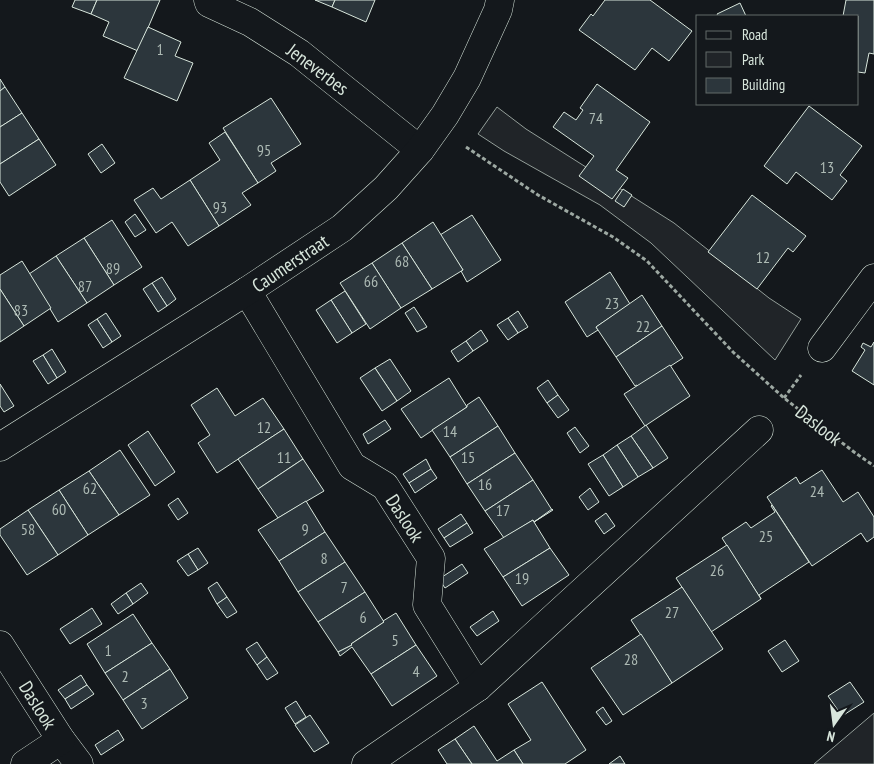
<svg xmlns="http://www.w3.org/2000/svg" width="874" height="764" font-family="'PT Sans Narrow',sans-serif">
<rect width="100%" height="100%" fill="#14181c"/>
<g fill="#202428" stroke="#939e99">
<path d="M497,107L526,129L674,223L769,298L801,319L775,360L651,243L600,205L504,151L478,134Z"/>
<path d="M874,713V764H814Z"/>
</g>
<g fill="#2c363c" stroke="#d8e6dc">
<path d="M75,0H97L91,14L72,7Z"/>
<path d="M97,0H160L138,51L103,36L109,22L91,14Z"/>
<path d="M315,0H335L332,7Z"/>
<path d="M335,0H375L366,22L332,7Z"/>
<path d="M605,0H650L692,31L669,61L652,48L635,70L579,30L591,14L593,16Z"/>
<path d="M846,0H874V54L869,53L865,73L858,72V16H843Z"/>
<path d="M740,3L746,16H718L717,14Z"/>
<path d="M148,27L181,42L175,56L193,63L177,101L124,78Z"/>
<path d="M0,79L5,87L0,91Z"/>
<path d="M597,84L650,122L616,170L628,178L612,199L579,176L594,156L553,127L564,112L576,120L583,110L580,108Z"/>
<path d="M5,87L22,113L0,127V91Z"/>
<path d="M271,98L301,144L271,163L276,171L258,183L223,128Z"/>
<path d="M809,106L862,146L840,175L847,181L832,200L796,172L787,184L764,166Z"/>
<path d="M22,113L39,139L0,164V127Z"/>
<path d="M225,132L258,183L242,193L251,205L219,226L190,180L220,160L209,143Z"/>
<path d="M39,139L56,165L9,196L0,182V164Z"/>
<path d="M102,144L115,163L101,173L88,154Z"/>
<path d="M190,180L219,226L188,246L172,222L156,233L134,200L153,188L161,199Z"/>
<path d="M623,189L632,195L624,207L615,201Z"/>
<path d="M752,195L806,236L793,252L788,248L757,289L708,252Z"/>
<path d="M135,214L146,230L135,237L125,222Z"/>
<path d="M472,215L501,260L467,282L461,271L463,270L440,235Z"/>
<path d="M112,220L142,267L114,285L84,238Z"/>
<path d="M433,222L463,270L432,289L402,243Z"/>
<path d="M84,238L114,285L87,303L56,256Z"/>
<path d="M402,243L432,289L401,308L372,263Z"/>
<path d="M56,256L87,303L58,322L29,274Z"/>
<path d="M22,261L51,308L24,326L0,289V275Z"/>
<path d="M372,263L401,308L370,329L340,283Z"/>
<path d="M610,272L630,304L596,327L598,330L587,337L565,302Z"/>
<path d="M162,277L176,299L167,306L152,283Z"/>
<path d="M152,283L167,306L158,312L143,289Z"/>
<path d="M0,289L24,326L0,342Z"/>
<path d="M345,291L366,324L352,333L331,300Z"/>
<path d="M642,295L662,326L616,357L596,327Z"/>
<path d="M331,300L352,333L337,343L316,310Z"/>
<path d="M414,307L427,327L417,332L405,313Z"/>
<path d="M518,311L528,327L518,333L508,318Z"/>
<path d="M106,313L121,336L112,342L97,319Z"/>
<path d="M508,318L518,333L508,340L497,325Z"/>
<path d="M97,319L112,342L103,348L88,325Z"/>
<path d="M662,326L683,358L638,387L637,385L635,386L616,357Z"/>
<path d="M481,330L488,341L473,351L466,341Z"/>
<path d="M466,341L473,351L458,362L451,351Z"/>
<path d="M874,342V385L852,371L865,350L861,347L863,343L871,347Z"/>
<path d="M52,349L66,372L57,378L43,355Z"/>
<path d="M43,355L57,378L48,384L33,361Z"/>
<path d="M390,359L411,391L397,401L375,368Z"/>
<path d="M670,365L690,396L645,426L624,394Z"/>
<path d="M375,368L397,401L382,411L360,378Z"/>
<path d="M449,378L467,407L421,438L401,409Z"/>
<path d="M548,380L558,395L547,403L537,388Z"/>
<path d="M0,384L14,406L4,412L0,406Z"/>
<path d="M217,388L235,416L263,398L284,429L217,473L198,443L210,435L191,405Z"/>
<path d="M558,395L569,410L558,418L547,403Z"/>
<path d="M479,397L498,426L450,457L432,430L467,407V405Z"/>
<path d="M385,420L391,429L368,444L363,434Z"/>
<path d="M646,425L668,458L653,468L631,436Z"/>
<path d="M498,426L515,453L467,484L450,457Z"/>
<path d="M575,427L589,446L580,453L567,433Z"/>
<path d="M284,429L303,459L258,489L238,459Z"/>
<path d="M148,431L175,472L155,486L128,445Z"/>
<path d="M631,436L653,468L638,477L617,445Z"/>
<path d="M617,445L638,477L623,487L603,455Z"/>
<path d="M120,450L150,495L119,515L89,471Z"/>
<path d="M515,453L533,480L485,511L467,484Z"/>
<path d="M603,455L623,487L609,496L588,464Z"/>
<path d="M303,459L324,491L278,518L258,489Z"/>
<path d="M426,459L431,469L409,483L403,474Z"/>
<path d="M431,469L437,478L415,493L409,483Z"/>
<path d="M822,470L843,502L858,492L874,517V537L867,542L861,533L812,566L767,497L796,477L800,484Z"/>
<path d="M89,471L119,515L88,535L59,490Z"/>
<path d="M533,480L552,510L534,522L533,520L504,538L485,511Z"/>
<path d="M590,488L599,502L588,510L579,497Z"/>
<path d="M59,490L88,535L58,555L28,510Z"/>
<path d="M178,498L188,513L178,520L168,505Z"/>
<path d="M306,501L325,532L279,561L258,530Z"/>
<path d="M772,505L809,562L759,595L761,599L722,538L746,522L751,528L775,512L771,506Z"/>
<path d="M552,509L553,510L534,522L550,548L503,577L484,549L533,520L534,522Z"/>
<path d="M28,510L58,555L27,575L0,535V529Z"/>
<path d="M606,513L615,526L604,534L595,521Z"/>
<path d="M461,514L467,523L444,538L438,529Z"/>
<path d="M467,523L473,533L450,547L444,538Z"/>
<path d="M325,532L345,562L298,592L279,561Z"/>
<path d="M727,545L761,599L711,632L676,578Z"/>
<path d="M198,548L208,563L198,570L188,554Z"/>
<path d="M550,548L569,575L522,606L503,577Z"/>
<path d="M188,554L198,570L188,576L177,561Z"/>
<path d="M345,562L365,592L318,622L298,592Z"/>
<path d="M462,564L468,573L445,588L439,579Z"/>
<path d="M217,582L227,597L217,604L208,588Z"/>
<path d="M141,583L148,593L133,604L126,593Z"/>
<path d="M682,587L723,649L672,683L631,620Z"/>
<path d="M365,592L384,622L351,644L352,645L338,652L318,622Z"/>
<path d="M126,593L133,604L118,614L111,604Z"/>
<path d="M227,597L237,612L227,618L217,604Z"/>
<path d="M92,608L102,624L70,644L60,629Z"/>
<path d="M493,611L499,621L477,636L470,627Z"/>
<path d="M396,613L416,645L371,674L352,647L340,656L338,652L352,645L351,644L384,622L383,621Z"/>
<path d="M133,614L152,643L105,673L87,644Z"/>
<path d="M641,634L672,683L623,715L591,668Z"/>
<path d="M785,640L799,661L782,672L768,651Z"/>
<path d="M257,642L267,657L257,665L246,649Z"/>
<path d="M152,643L170,669L123,700L105,673Z"/>
<path d="M416,645L437,676L392,706L371,674Z"/>
<path d="M267,657L278,673L267,680L257,665Z"/>
<path d="M170,669L188,698L142,729L123,700Z"/>
<path d="M81,675L87,685L65,699L58,690Z"/>
<path d="M542,682L586,750L565,764H523L514,750L531,740L508,704Z"/>
<path d="M850,682L864,702L842,716L828,696Z"/>
<path d="M87,685L94,694L71,709L65,699Z"/>
<path d="M296,701L306,717L295,724L285,708Z"/>
<path d="M603,707L612,721L606,725L596,712Z"/>
<path d="M310,715L329,743L314,752L295,725Z"/>
<path d="M474,726L497,761L514,750L523,764H472L455,739Z"/>
<path d="M118,730L124,740L101,755L95,745Z"/>
<path d="M455,739L472,764H447L438,750Z"/>
<path d="M620,756L625,764H609Z"/>
</g>
<g fill="none" stroke-linecap="round" stroke-linejoin="round">
<g stroke="#d8e6dc" stroke-width="29">
<g id="minor">
<path d="M208,0L209,3L250,22L299,53L420,150"/>
<path d="M247,291L352,466L385,486L431,558L427,605L478,687"/>
<path d="M822,348L874,278"/>
<path d="M0,447L247,291L342,228L386,188L420,150L445,115L467,78L498,10L500,0"/>
<path d="M0,645L61,740L79,764"/>
<path d="M25,764L61,740"/>
<path d="M366,764L478,687L759,430"/>
</g>
</g>
<g stroke="#9da8a2" stroke-width="3" stroke-dasharray="4 2.5" stroke-linecap="butt">
<path d="M466,147L538,195L613,237L647,261L733,352L784,398L854,452L874,466"/>
<path d="M784,398L801,375"/>
</g>
<use href="#minor" stroke="#14181c" stroke-width="28"/>
</g>
<g text-anchor="middle" stroke-width="4" stroke-linejoin="round" paint-order="stroke">
<g font-size="16" fill="#adbab4">
<text x="160" y="55">1</text>
<text x="596" y="124">74</text>
<text x="264" y="156">95</text>
<text x="827" y="173">13</text>
<text x="220" y="213">93</text>
<text x="763" y="263">12</text>
<text x="402" y="267">68</text>
<text x="113" y="274">89</text>
<text x="371" y="287">66</text>
<text x="85" y="292">87</text>
<text x="612" y="309">23</text>
<text x="21" y="316">83</text>
<text x="643" y="332">22</text>
<text x="264" y="433">12</text>
<text x="450" y="437">14</text>
<text x="284" y="463">11</text>
<text x="468" y="463">15</text>
<text x="485" y="490">16</text>
<text x="90" y="494">62</text>
<text x="817" y="497">24</text>
<text x="59" y="515">60</text>
<text x="503" y="516">17</text>
<text x="28" y="535">58</text>
<text x="305" y="535">9</text>
<text x="766" y="542">25</text>
<text x="324" y="564">8</text>
<text x="717" y="576">26</text>
<text x="522" y="584">19</text>
<text x="344" y="593">7</text>
<text x="672" y="618">27</text>
<text x="363" y="623">6</text>
<text x="395" y="646">5</text>
<text x="108" y="656">1</text>
<text x="631" y="665">28</text>
<text x="416" y="677">4</text>
<text x="125" y="682">2</text>
<text x="144" y="709">3</text>
</g>
<g font-size="19" fill="#d8e6dc" stroke="#14181c">
<text transform="translate(318 69) rotate(37)" y="7">Jeneverbes</text>
<text transform="translate(290 263) rotate(-34)" y="7">Caumerstraat</text>
<text transform="translate(819 425) rotate(38)" y="7">Daslook</text>
<text transform="translate(405 518) rotate(57)" y="7">Daslook</text>
<text transform="translate(38 705) rotate(58)" y="7">Daslook</text>
</g>
</g>
<rect x="696" y="15" width="162" height="90" fill="#14181c" stroke="#626a69"/>
<rect x="706" y="31" width="25" height="8" fill="#14181c" stroke="#626a69"/>
<text x="742" y="40" font-size="15" fill="#d8e6dc">Road</text>
<rect x="706" y="52" width="25" height="15" fill="#202428" stroke="#626a69"/>
<text x="742" y="65" font-size="15" fill="#d8e6dc">Park</text>
<rect x="706" y="78" width="25" height="15" fill="#2c363c" stroke="#626a69"/>
<text x="742" y="90" font-size="15" fill="#d8e6dc">Building</text>
<g transform="translate(834 724) rotate(194)" stroke="#14181c" stroke-width="4" paint-order="stroke">
<path d="M0-4L9 19L0 12L-9 19Z" fill="#d8e6dc"/>
<text y="-8" font-size="14" font-weight="bold" text-anchor="middle" fill="#d8e6dc">N</text>
</g>
</svg>
